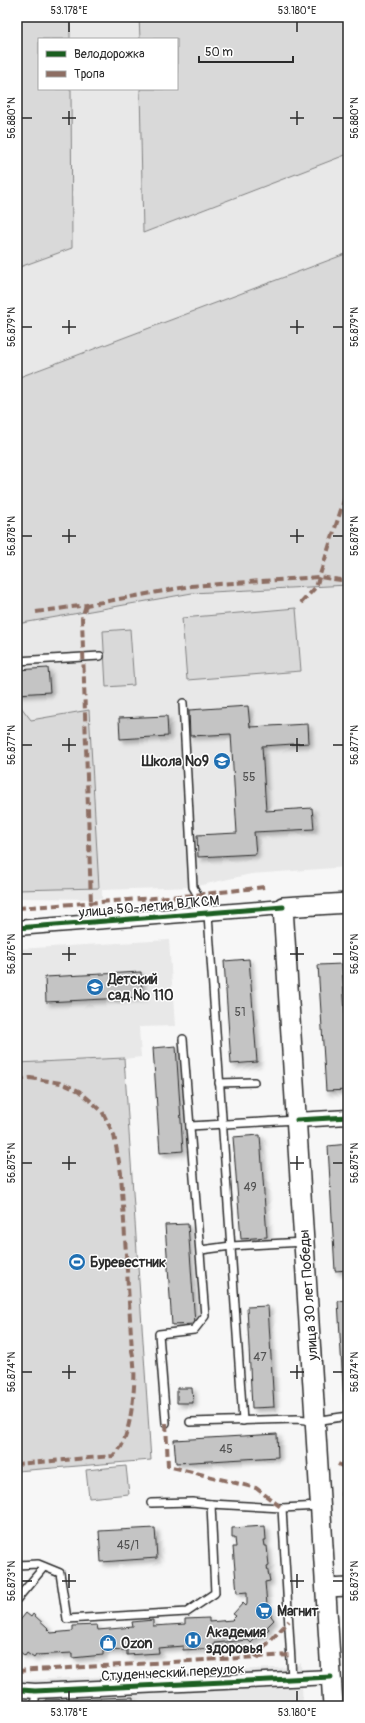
<svg xmlns="http://www.w3.org/2000/svg" width="365" height="1723" font-family="Pangolin,sans-serif">
<defs>
<filter id="shadow"><feDropShadow dx="3.5" dy="3.5" stdDeviation="2" flood-color="#0004"/></filter>
</defs>
<rect width="100%" height="100%" fill="#f7f7f7"/>
<filter id="ink" filterUnits="userSpaceOnUse"><feTurbulence type="fractalNoise" baseFrequency=".025" numOctaves="2"/><feDisplacementMap in="SourceGraphic" scale="8" xChannelSelector="R" yChannelSelector="G"/><feConvolveMatrix kernelMatrix="1 2 1 2 8 2 1 2 1" color-interpolation-filters="sRGB"/></filter>
<g filter="url(#ink)">
<g fill="#e8e8e8">
<path d="M70,17H139L140,39H70Z"/>
<path d="M71,89H140L143,233L348,154V253L17,378V268L72,248Z"/>
<path d="M347,585L348,867L251,874L193,887L102,890V899L17,898V624L192,593Z"/>
<path d="M169,940L175,1026L139,1027L141,1057L124,1059L151,1460L17,1471V949Z"/>
<path d="M301,1663L303,1706H17V1678L29,1680L295,1667Z"/>
</g>
<g fill="#d9d9d9" stroke="#828282">
<path d="M17,17H70V39H39V89H71L72,248L17,268Z"/>
<path d="M139,17H348V154L143,233L140,89H177V39H140Z"/>
<path d="M348,253V585L192,593L17,624V378Z"/>
<path d="M296,608L301,671L187,680L182,618Z"/>
<path d="M130,629L134,685L106,687L103,631Z"/>
<path d="M17,705L21,707L31,720L89,710L99,888L17,890Z"/>
<path d="M124,1058L151,1460L17,1471V1063Z"/>
<path d="M126,1466L129,1494L89,1498L86,1470Z"/>
</g>
<g fill="#c4c4c4" stroke="#2b2b2b" filter="url(#shadow)">
<path d="M48,668L50,692L17,694V670Z"/>
<path d="M248,706L250,727L308,724L309,743L262,746L266,811L312,808L314,829L254,832L256,854L198,857L197,835L237,833L231,734L190,736L189,710Z"/>
<path d="M167,716L168,736L120,739L119,718Z"/>
<path d="M249,959L257,1062L231,1064L224,961Z"/>
<path d="M348,963V977H343L342,964Z"/>
<path d="M342,964L348,1062V1090L326,1091L318,965Z"/>
<path d="M141,972L142,997L46,1002L45,977Z"/>
<path d="M176,1046L183,1151L160,1153L153,1048Z"/>
<path d="M260,1135L267,1237L241,1239L233,1137Z"/>
<path d="M348,1144V1270L335,1271L328,1146Z"/>
<path d="M188,1224L195,1324L172,1325L165,1225Z"/>
<path d="M348,1300V1404H344L338,1301Z"/>
<path d="M268,1306L274,1407L252,1408L247,1307Z"/>
<path d="M177,1388H192L193,1403H177Z"/>
<path d="M277,1434L278,1457L176,1463L174,1440Z"/>
<path d="M344,1498H348V1569Z"/>
<path d="M265,1526L266,1540H264L265,1546H267L269,1566L267,1567L270,1581L265,1582L267,1605H270L271,1616L274,1620L267,1627L269,1629L260,1638L258,1636L251,1643L248,1640L214,1643V1648L183,1650V1646L158,1648L159,1653L127,1655V1650L103,1651V1655L72,1658V1653L36,1655L34,1658L27,1653L25,1656L17,1649V1624L26,1613L31,1617L33,1614L48,1628L47,1629L51,1633L73,1631V1626L97,1625L98,1630L133,1627L132,1622L153,1620V1626L185,1624V1619L209,1618V1622L232,1620L236,1616L233,1614L243,1603L246,1606L247,1604V1592L237,1593L233,1547H236L235,1538H232V1528Z"/>
<path d="M155,1528L157,1558L101,1562L99,1531Z"/>
<path d="M133,1697V1706H45V1700Z"/>
<path d="M293,1702L294,1706H256V1704Z"/>
</g>
<g fill="none" stroke-linecap="round" stroke-linejoin="round">
<g stroke="#2b2b2b" stroke-width="10">
<g id="service">
<path d="M17,661L100,656"/>
<path d="M183,703L193,887L208,913L209,930L243,1421"/>
<path d="M219,1083L254,1082"/>
<path d="M190,1126L296,1120"/>
<path d="M201,1250L231,1246L304,1242"/>
<path d="M190,1422L297,1419L315,1421L348,1416"/>
<path d="M166,1423L159,1334L194,1330L205,1316L183,1039"/>
<path d="M151,1503L192,1502L211,1504"/>
<path d="M282,1508L292,1678"/>
<path d="M17,1565L38,1564L60,1573L67,1619L187,1612L215,1593L211,1504L282,1508L320,1506"/>
<path d="M17,1599L44,1567"/>
<path d="M35,1691V1706"/>
</g>
</g>
<g stroke="#2b2b2b" stroke-width="17">
<g id="minor">
<path d="M17,928L283,907"/>
<path d="M297,1120L348,1117"/>
<path d="M17,1693L22,1690L35,1691L331,1677"/>
</g>
</g>
<g stroke="#2b2b2b" stroke-width="20">
<path id="tertiary" d="M326,1588L348,1587"/>
</g>
<g stroke="#2b2b2b" stroke-width="22">
<path id="secondary" d="M333,1706L283,907L348,903"/>
</g>
<use href="#service" stroke="#fff" stroke-width="7"/>
<use href="#minor" stroke="#fff" stroke-width="14"/>
<use href="#tertiary" stroke="#fff" stroke-width="17"/>
<use href="#secondary" stroke="#fff" stroke-width="19"/>
<g stroke="#8d6e63" stroke-width="4" stroke-dasharray="8 4" stroke-linecap="butt">
<path d="M301,603L316,587L348,488"/>
<path d="M86,605L82,618L91,904"/>
<path d="M36,612L86,605L191,586L319,577L348,581"/>
<path d="M17,908L195,895L265,887"/>
<path d="M17,1080L30,1078L61,1083L79,1091L102,1111L114,1135L121,1173L132,1351C138,1373 132,1427 121,1447C119,1450 115,1453 113,1456L17,1464"/>
<path d="M166,1423L168,1466L256,1488L282,1508"/>
<path d="M338,1464L348,1469"/>
<path d="M340,1494H348"/>
<path d="M255,1657L289,1621"/>
<path d="M17,1671L291,1655"/>
</g>
<g stroke="#fff" stroke-width="8">
<g id="cycleway">
<path d="M17,928L283,907"/>
<path d="M297,1120L348,1117"/>
<path d="M17,1693L22,1690L35,1691L331,1677"/>
</g>
</g>
<use href="#cycleway" stroke="#1b5e20" stroke-width="5"/>
</g>
</g>
<path fill="none" stroke="#2b2b2b" stroke-width="1.5" d="M69,22V32M297,22V32M69,111V125M297,111V125M22,118H32M62,118H76M290,118H304M333,118H343M69,320V334M297,320V334M22,327H32M62,327H76M290,327H304M333,327H343M69,529V543M297,529V543M22,536H32M62,536H76M290,536H304M333,536H343M69,738V752M297,738V752M22,745H32M62,745H76M290,745H304M333,745H343M69,947V961M297,947V961M22,954H32M62,954H76M290,954H304M333,954H343M69,1156V1170M297,1156V1170M22,1163H32M62,1163H76M290,1163H304M333,1163H343M69,1365V1379M297,1365V1379M22,1372H32M62,1372H76M290,1372H304M333,1372H343M69,1574V1588M297,1574V1588M22,1581H32M62,1581H76M290,1581H304M333,1581H343M69,1691V1701M297,1691V1701"/>
<defs>
<g id="school-disc" transform="scale(0.9)"><circle r="9.5" fill="#1f6fb2" stroke="#fff"/><path d="M0-5L7-2L0 1L-7-2ZM-4 1L0 2.5L4 1V4Q0 6-4 4Z" fill="#fff"/></g>
<g id="stadium-disc" transform="scale(0.9)"><circle r="9.5" fill="#1f6fb2" stroke="#fff"/><path d="M0-5a6.5 5 0 1 0 0 10a6.5 5 0 1 0 0-10ZM-3.5-1.8h7v3.6h-7Z" fill="#fff"/></g>
<g id="supermarket-disc" transform="scale(0.9)"><circle r="9.5" fill="#1f6fb2" stroke="#fff"/><path d="M-6-5.5h2.5l.6 2H6L4.5 2H-2.5L-4.4-4H-6ZM-1.5 3.2a1.3 1.3 0 1 0 .1 0ZM3 3.2a1.3 1.3 0 1 0 .1 0Z" fill="#fff"/></g>
<g id="hospital-disc" transform="scale(0.9)"><circle r="9.5" fill="#1f6fb2" stroke="#fff"/><path d="M-5-5h3v3.5h4V-5h3V5h-3V1.5h-4V5h-3Z" fill="#fff"/></g>
<g id="shop-disc" transform="scale(0.9)"><circle r="9.5" fill="#1f6fb2" stroke="#fff"/><path d="M-5-2.5h2.3a2.7 3.5 0 0 1 5.4 0H5L5.5 6h-11ZM-1.5-2.5h3a1.5 2.3 0 0 0-3 0Z" fill="#fff"/></g>
</defs>
<g fill-rule="evenodd">
<use href="#school-disc" x="222" y="761"/>
<use href="#school-disc" x="95" y="987"/>
<use href="#stadium-disc" x="77" y="1262"/>
<use href="#supermarket-disc" x="264" y="1611"/>
<use href="#hospital-disc" x="193" y="1640"/>
<use href="#shop-disc" x="108" y="1643"/>
</g>
<g text-anchor="middle" stroke-width="3" stroke-linejoin="round" paint-order="stroke">
<g font-size="12" fill="#515151">
<text x="249" y="781">55</text>
<text x="240" y="1016">51</text>
<text x="250" y="1191">49</text>
<text x="260" y="1361">47</text>
<text x="226" y="1453">45</text>
<text x="128" y="1549">45/1</text>
</g>
<g font-size="14" font-weight="bold" fill="#2b2b2b" stroke="#fff" text-anchor="start">
<text x="209" y="766" text-anchor="end">Школа №9</text>
<text x="108" y="984">Детский<tspan x="108" dy="16">сад № 110</tspan></text>
<text x="90" y="1267">Буревестник</text>
<text x="277" y="1616">Магнит</text>
<text x="206" y="1637">Академия<tspan x="206" dy="16">здоровья</tspan></text>
<text x="121" y="1648">Ozon</text>
</g>
<g font-size="14" fill="#2b2b2b" stroke="#fff">
<text transform="translate(149 906) rotate(-5)" y="5">улица 50-летия ВЛКСМ</text>
<text transform="translate(308 1295) rotate(-94)" y="5">улица 30 лет Победы</text>
<text transform="translate(173 1672) rotate(-3)" y="5">Студенческий переулок</text>
</g>
</g>
<rect width="365" height="1723" fill="none" stroke="#fff" stroke-width="44"/>
<rect x="38" y="38" width="140" height="52" fill="#ffffff" stroke="#aaaaaa"/>
<rect x="46" y="51" width="20" height="6" fill="#1b5e20" stroke="#aaaaaa"/>
<text x="74" y="58" font-size="12" fill="#2b2b2b">Велодорожка</text>
<rect x="46" y="71" width="20" height="6" fill="#8d6e63" stroke="#aaaaaa"/>
<text x="74" y="78" font-size="12" fill="#2b2b2b">Тропа</text>
<path d="M199 56v6h94v-6" fill="none" stroke="#2b2b2b" stroke-width="2"/>
<text x="205" y="56" font-size="12" fill="#2b2b2b" stroke="#ffffff" stroke-width="3" paint-order="stroke">50 m</text>
<rect x="22" y="22" width="321" height="1679" fill="none" stroke="#2b2b2b" stroke-width="1.5"/>
<g font-size="10" text-anchor="middle" fill="#2b2b2b">
<text x="69" y="14">53.178°E</text>
<text x="297" y="14">53.180°E</text>
<text transform="translate(11 118) rotate(-90)" y="4">56.880°N</text>
<text transform="translate(354 118) rotate(-90)" y="4">56.880°N</text>
<text transform="translate(11 327) rotate(-90)" y="4">56.879°N</text>
<text transform="translate(354 327) rotate(-90)" y="4">56.879°N</text>
<text transform="translate(11 536) rotate(-90)" y="4">56.878°N</text>
<text transform="translate(354 536) rotate(-90)" y="4">56.878°N</text>
<text transform="translate(11 745) rotate(-90)" y="4">56.877°N</text>
<text transform="translate(354 745) rotate(-90)" y="4">56.877°N</text>
<text transform="translate(11 954) rotate(-90)" y="4">56.876°N</text>
<text transform="translate(354 954) rotate(-90)" y="4">56.876°N</text>
<text transform="translate(11 1163) rotate(-90)" y="4">56.875°N</text>
<text transform="translate(354 1163) rotate(-90)" y="4">56.875°N</text>
<text transform="translate(11 1372) rotate(-90)" y="4">56.874°N</text>
<text transform="translate(354 1372) rotate(-90)" y="4">56.874°N</text>
<text transform="translate(11 1581) rotate(-90)" y="4">56.873°N</text>
<text transform="translate(354 1581) rotate(-90)" y="4">56.873°N</text>
<text x="69" y="1716">53.178°E</text>
<text x="297" y="1716">53.180°E</text>
</g>
</svg>
